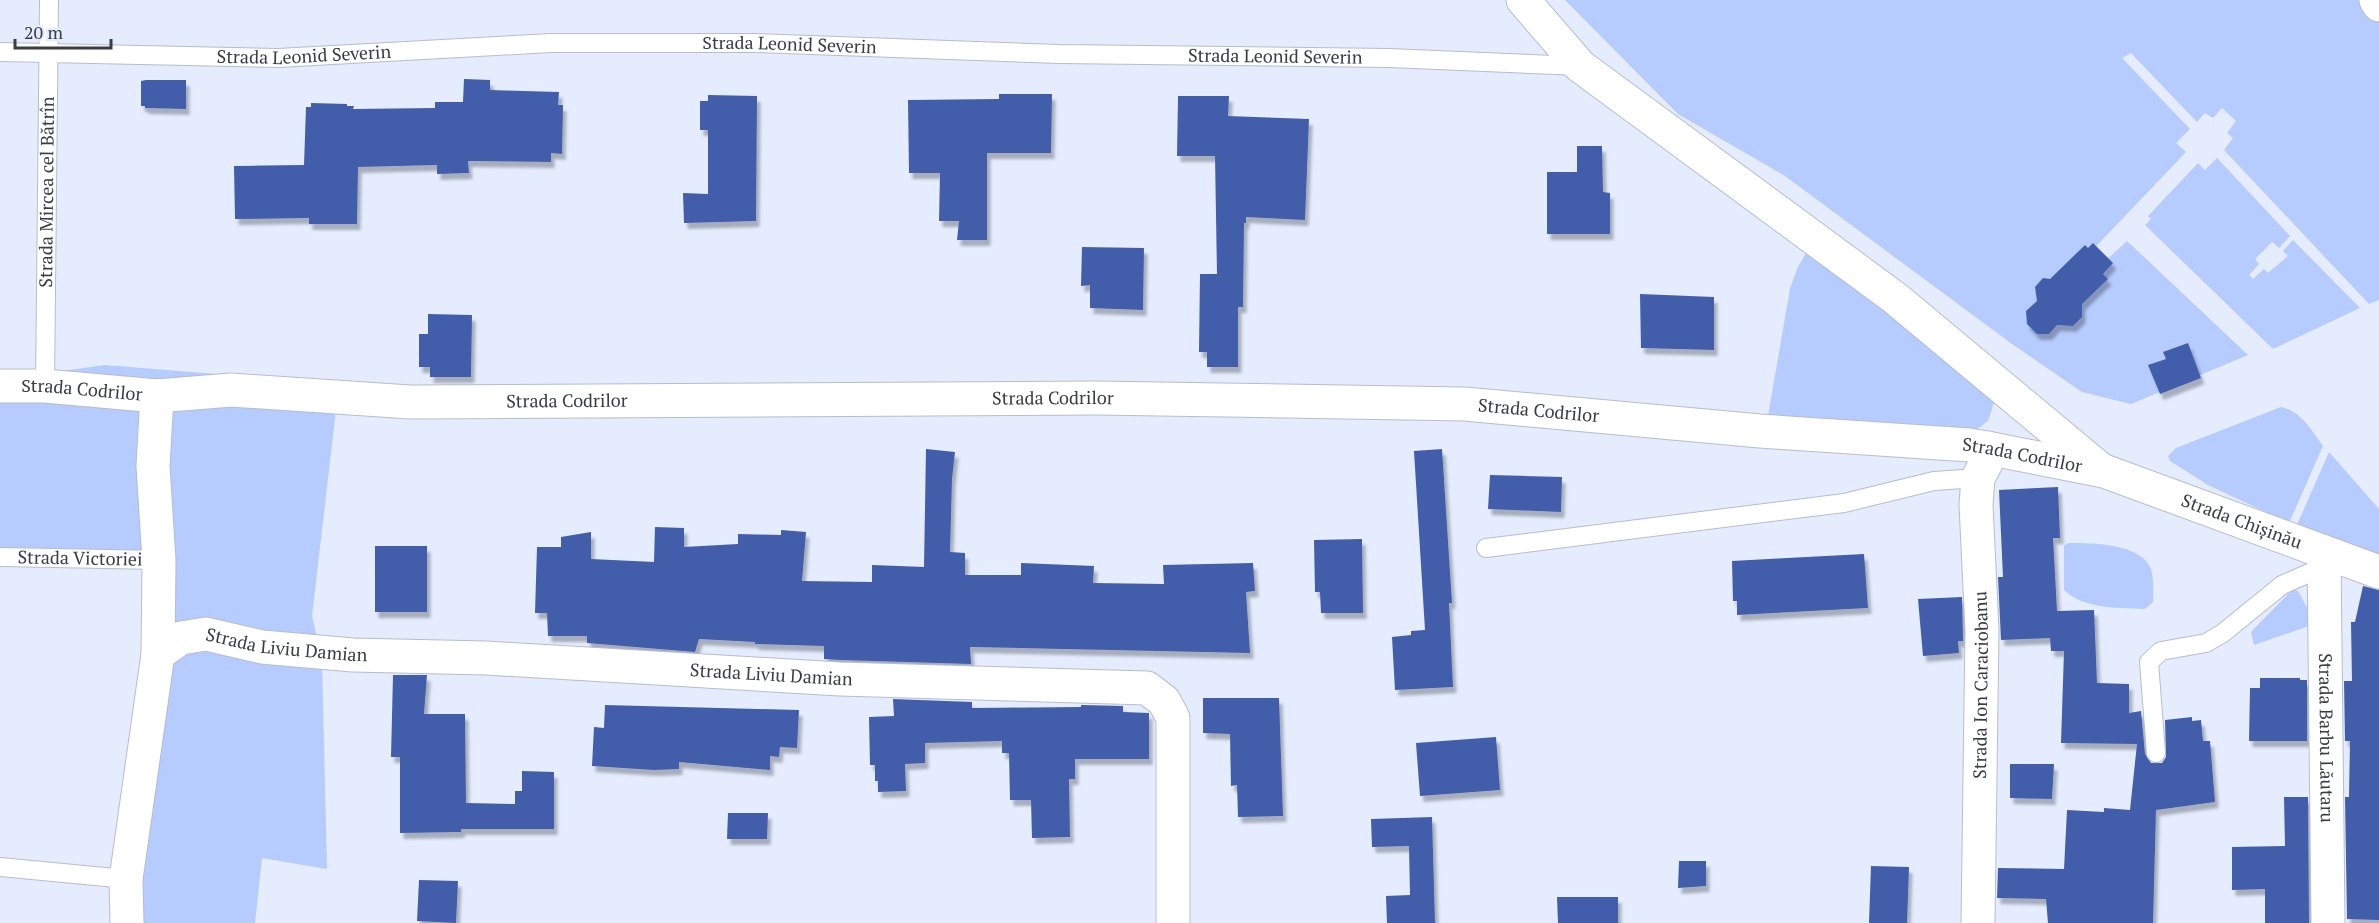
<svg xmlns="http://www.w3.org/2000/svg" width="2379" height="923" font-family="'PT Serif',serif">
<defs>
<filter id="shadow"><feDropShadow dx="3.5" dy="6" stdDeviation="1.5" flood-color="#0004"/></filter>
</defs>
<rect width="100%" height="100%" fill="#e4ecfe"/>
<g fill="#b6cbfe">
<path d="M1565,0H2379V300L2369,304L2224,150L2233,138L2227,133L2236,121L2222,108L2213,118L2205,113L2197,122L2131,53L2122,58L2190,129L2176,143L2186,152L2084,259L2096,270L2127,241L2248,355L2131,404L2082,392L2012,344L1785,176L1678,114Z"/>
<path d="M2217,158L2290,236L2279,248L2272,242L2255,259L2259,264L2249,275L2253,279L2264,269L2268,273L2288,256L2283,251L2293,240L2360,308L2273,349L2145,225L2151,219L2148,216L2198,163L2205,170Z"/>
<path d="M1806,253C1872,298 1935,348 1994,402L1988,421L1977,429L1768,416L1790,289L1797,269Z"/>
<path d="M105,365L339,384L312,616L322,660L327,869L262,858L255,923H121L168,555L0,556V371L69,370Z"/>
<path d="M2281,407C2301,411 2311,430 2323,446L2289,523L2208,485L2170,461L2168,456L2176,448Z"/>
<path d="M2329,452L2379,509V554L2361,551L2297,525Z"/>
<path d="M2068,543C2090,543 2142,543 2151,569C2154,579 2153,592 2153,602L2145,609C2116,607 2086,610 2064,590V546Z"/>
<path d="M2294,590L2298,591L2317,626H2309L2254,645L2251,632L2288,594Z"/>
</g>
<g fill="#435da9" filter="url(#shadow)">
<path d="M464,79L490,80V90L559,92L558,105H563L562,154L551,153V162L468,161L469,173L437,174V165L358,167L357,224H309V218L235,219L234,166L304,165L306,107H311V103L347,104V106H354L353,109L435,108V102H463Z"/>
<path d="M146,80H186V109L145,108V106H141V81Z"/>
<path d="M999,94H1052L1051,153H987V240H957L959,221H939L940,173H909L908,100L999,99Z"/>
<path d="M708,95L757,96L756,221L684,223L683,193L708,194V130H700V101H708Z"/>
<path d="M1178,96H1229L1228,116L1309,119L1305,220L1246,217V223H1244L1243,307H1238V367H1207V352H1199L1200,274H1217L1215,156H1177Z"/>
<path d="M1577,146H1602L1603,192L1610,193V234H1547V172H1577Z"/>
<path d="M2093,243L2113,263L2103,274L2108,279L2082,304V317L2073,326L2057,325L2049,334H2037L2027,324L2026,311L2037,301L2035,287L2043,278L2050,279L2085,245L2088,248Z"/>
<path d="M1082,247L1144,248L1143,310L1090,308V285L1081,286Z"/>
<path d="M1640,294L1714,297V350L1641,348Z"/>
<path d="M428,314L472,315L471,377H430V367H419V334H428Z"/>
<path d="M2188,343L2201,378L2160,394L2148,365L2166,359L2163,352Z"/>
<path d="M926,449L955,452L952,479L950,552L965,553V575H1021V563L1094,566L1093,583L1164,584L1163,565L1253,563L1255,591L1246,592L1250,653L970,647L971,664L841,660L824,659V646L755,644V642L699,639L695,652L587,643V636H548L547,613H535L537,547H561V537L591,532V559L654,562L655,527L684,528V547L738,544V534L781,535V530L806,532L802,581L872,582V565L924,567Z"/>
<path d="M1442,449L1452,603H1449L1453,687L1395,690L1392,637L1411,635V631L1425,630L1414,451Z"/>
<path d="M1490,475L1562,477L1561,512L1488,509Z"/>
<path d="M2058,487L2060,538H2053L2057,611L2094,610L2097,683L2129,684V713L2141,711L2145,754L2151,763H2162L2166,757L2165,720L2192,717V721L2201,720L2203,741H2210L2215,802L2156,810L2153,923H2048L2046,899L1997,898L1998,868L2064,869L2067,810L2104,812V808L2130,810L2137,744L2061,743L2064,651H2051L2050,638L2001,640L1998,577H2003L1999,490Z"/>
<path d="M1362,539L1363,613H1321L1320,592H1315L1314,540Z"/>
<rect x="375" y="546" width="52" height="66"/>
<path d="M1864,554L1868,608L1737,615V601H1733L1732,561Z"/>
<path d="M2363,586L2379,590V920L2347,919L2345,797H2349L2350,741H2345L2344,681H2352L2351,622H2355Z"/>
<path d="M1962,597L1963,641H1958L1959,653L1923,656L1918,599Z"/>
<path d="M393,675H427L424,714H465L466,803L515,804V791H522V771L554,772V829H461V832L400,833V757H391Z"/>
<path d="M2260,678H2300V680H2307V741H2249L2250,688H2260Z"/>
<path d="M1203,698H1279L1283,816L1238,817L1237,785L1231,786L1230,734L1203,733Z"/>
<path d="M893,699L972,702V708L1081,707V705L1123,706V712L1149,713V759H1075V779H1069L1070,837L1032,838L1031,800H1010L1009,753H1002V741L925,743V763L905,764L906,791L878,792V781H875V765H870L869,717L894,716Z"/>
<path d="M605,705L799,710L797,748L780,747L779,757L770,756V770L679,762V769L654,770L592,766L594,727L604,728Z"/>
<path d="M1496,737L1500,790L1420,796L1416,743Z"/>
<path d="M2010,764H2054L2052,799L2010,798Z"/>
<path d="M2284,797H2308L2309,923H2265V889L2232,890V847L2285,846Z"/>
<path d="M728,813H768L767,839H727Z"/>
<path d="M1432,817L1435,923H1387L1386,896L1410,895L1409,846L1372,847L1371,819Z"/>
<path d="M1679,861H1706V886L1678,888Z"/>
<path d="M1871,866L1909,867L1907,923H1869Z"/>
<path d="M419,880L458,881L456,923L417,921Z"/>
<path d="M1557,897H1618V923H1558Z"/>
</g>
<g fill="none" stroke-linecap="round" stroke-linejoin="round">
<g stroke="#b5bdce" stroke-width="20">
<g id="lane">
<path id="s1" d="M0,52L278,58L551,43H754L1059,54L1389,58L1580,66"/>
<path id="s2" d="M45,386L49,0"/>
<path d="M1486,548L1844,503L1934,481L1978,478"/>
<path id="s3" d="M0,557L159,560"/>
<path d="M2156,753L2149,662L2161,651L2206,643L2223,633L2282,585L2323,567"/>
<path d="M0,867L126,879"/>
</g>
</g>
<g stroke="#b5bdce" stroke-width="35">
<g id="street">
<path d="M1523,0L1580,66L1895,298L2100,469"/>
<path d="M2376,0L2379,5"/>
<path id="s4" d="M0,386H45L157,396L231,390L410,402L1096,398L1465,404L1760,431L1969,445L1987,448L2104,471L2379,572"/>
<path id="s5" d="M2324,552L2328,923"/>
<path id="s6" d="M158,654L181,638L206,634L262,647L353,655L486,658L840,679L1147,688L1164,701L1173,718V923"/>
<path d="M127,923L126,879L158,654L159,560L153,466L157,396"/>
<path id="s7" d="M1978,923L1982,630L1976,505L1978,478L1986,463L1987,448"/>
</g>
</g>
<use href="#lane" stroke="#fff" stroke-width="18"/>
<use href="#street" stroke="#fff" stroke-width="33"/>
</g>
<g text-anchor="middle" stroke-width="6" stroke-linejoin="round" paint-order="stroke">
<g font-size="18" fill="#3a3d44" stroke="#e4ecfe">
<text dy="6" stroke="none"><textPath href="#s1" startOffset="790">Strada Leonid Severin</textPath></text>
<text dy="6" stroke="none"><textPath href="#s1" startOffset="304">Strada Leonid Severin</textPath></text>
<text dy="6" stroke="none"><textPath href="#s1" startOffset="1276">Strada Leonid Severin</textPath></text>
<text dy="6" stroke="none"><textPath href="#s2" startOffset="194">Strada Mircea cel Bătrîn</textPath></text>
<text dy="6" stroke="none"><textPath href="#s4" startOffset="82">Strada Codrilor</textPath></text>
<text dy="6" stroke="none"><textPath href="#s4" startOffset="1054">Strada Codrilor</textPath></text>
<text dy="6" stroke="none"><textPath href="#s4" startOffset="568">Strada Codrilor</textPath></text>
<text dy="6" stroke="none"><textPath href="#s4" startOffset="1540">Strada Codrilor</textPath></text>
<text dy="6" stroke="none"><textPath href="#s4" startOffset="2026">Strada Codrilor</textPath></text>
<text dy="6" stroke="none"><textPath href="#s4" startOffset="2256">Strada Chișinău</textPath></text>
<text dy="6" stroke="none"><textPath href="#s3" startOffset="80">Strada Victoriei</textPath></text>
<text dy="6" stroke="none"><textPath href="#s6" startOffset="135">Strada Liviu Damian</textPath></text>
<text dy="6" stroke="none"><textPath href="#s6" startOffset="621">Strada Liviu Damian</textPath></text>
<text dy="6" stroke="none"><textPath href="#s7" startOffset="238">Strada Ion Caraciobanu</textPath></text>
<text dy="6" stroke="none"><textPath href="#s5" startOffset="186">Strada Barbu Lăutaru</textPath></text>
</g>
</g>
<path d="M15 39v9h96v-9" fill="none" stroke="#3a3d44" stroke-width="3"/>
<text x="24" y="39" font-size="18" fill="#3a3d44" stroke="#e4ecfe" stroke-width="4.5" paint-order="stroke">20 m</text>
</svg>
